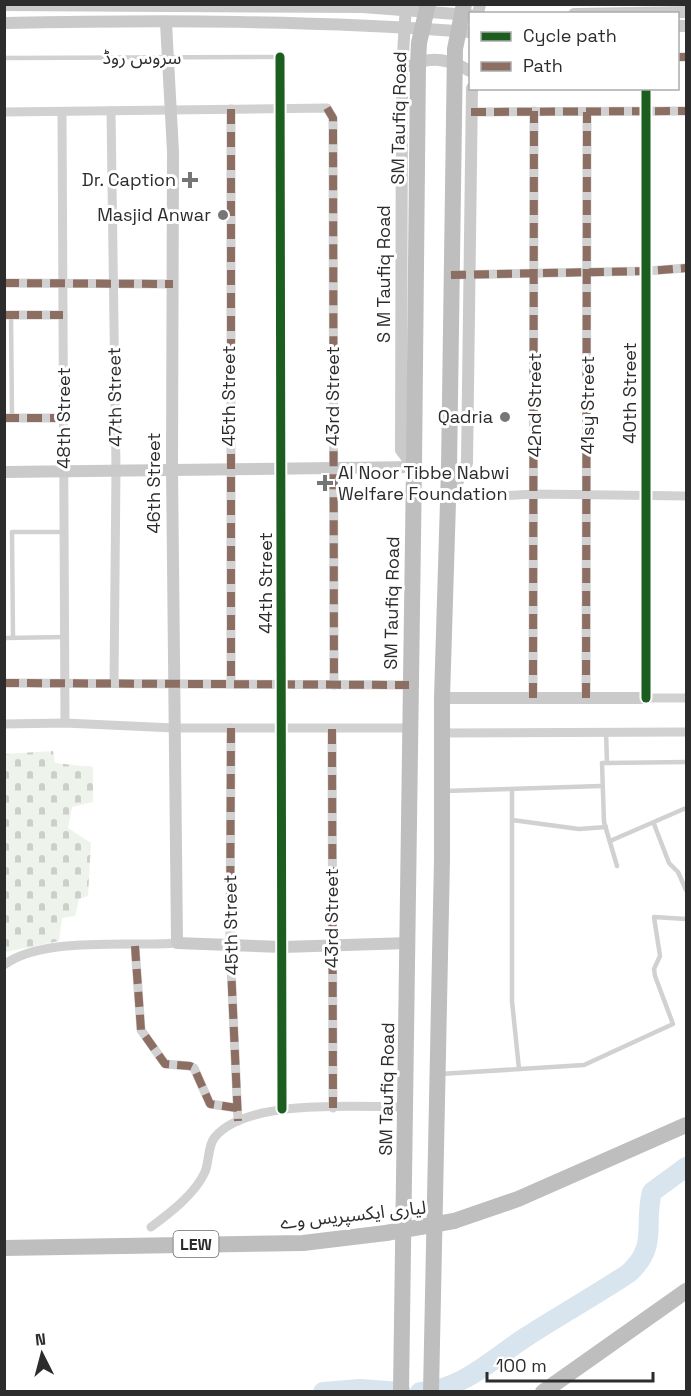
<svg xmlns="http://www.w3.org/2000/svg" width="691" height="1396" font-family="'Space Grotesk','Noto Sans Arabic',sans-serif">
<defs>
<pattern id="cemetery-stones" width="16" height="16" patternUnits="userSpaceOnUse" patternTransform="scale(1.5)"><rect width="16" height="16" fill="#eef3eb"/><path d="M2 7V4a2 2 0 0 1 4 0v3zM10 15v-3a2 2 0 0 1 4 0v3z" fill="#ccd0ca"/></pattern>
</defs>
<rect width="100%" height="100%" fill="#fff"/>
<path fill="url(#cemetery-stones)" d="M53,751L55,763L93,767V802L72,807L68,828L91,843L88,896L79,899L75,916L62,918L59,941L5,952V754Z"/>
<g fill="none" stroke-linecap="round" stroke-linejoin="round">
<g stroke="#d8e5ef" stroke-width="20">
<path d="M323,1392L360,1389L401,1392"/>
<path d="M420,1392C462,1390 492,1359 526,1337C560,1315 596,1295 629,1273C659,1245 643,1226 652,1192L686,1167"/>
</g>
<g stroke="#d1d1d1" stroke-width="4.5">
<path d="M4,58L280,57"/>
<path d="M11,315L12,417"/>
<path d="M4,638L65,637"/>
<path d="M13,638L12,532H65"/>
<path d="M606,732L607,763L686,762"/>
<path d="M607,763H602L604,822L617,866"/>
<path d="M512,789V1001L519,1069"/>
<path d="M445,791L601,786"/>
<path d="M512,820L579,829L606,827"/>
<path d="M654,824L669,863L678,872L686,890"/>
<path d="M610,841L686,808"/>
<path d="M440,1074L584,1065L673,1024L655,976L654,969L660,956L654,917L686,919"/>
</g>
<g stroke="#d1d1d1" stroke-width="9">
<path d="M280,57L282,1109"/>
<path d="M678,57H686"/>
<path d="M231,109V683"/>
<path d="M111,111L116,469L114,683"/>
<path d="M4,112L327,108L333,118L334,685"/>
<path d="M471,112L686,111"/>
<path d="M62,113L65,723"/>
<path d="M451,275L647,271L686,268"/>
<path d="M4,283L173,284"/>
<path d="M4,315H63"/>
<path d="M4,418H64"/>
<path d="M449,499L535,494L686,496"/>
<path d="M4,683L409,685"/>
<path d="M533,698L534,111"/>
<path d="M586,698L587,112"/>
<path d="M646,698H686"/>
<path d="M4,724L65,723L174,728H409"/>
<path d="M231,728L230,945L238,1121"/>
<path d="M332,729L333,1108"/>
<path d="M442,733L686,732"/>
<path d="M135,946L141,1030L165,1064L190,1066L194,1068L210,1104L237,1108"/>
<path d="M4,965C43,936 129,947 177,943"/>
<path d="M151,1227C170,1213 195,1194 205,1172C209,1162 208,1145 215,1137C248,1098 357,1107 405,1107"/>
</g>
<g stroke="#cacaca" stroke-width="12">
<path d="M406,4L402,71L401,450L414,467"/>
<path d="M4,5L362,7L470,15"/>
<path d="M478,14L480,4"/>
<path d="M574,14L686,12"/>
<path d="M4,23C160,20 315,20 470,32"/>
<path d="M166,23L173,152L172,468L177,943L283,947L409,943"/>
<path d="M678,26H686"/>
<path d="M411,66C432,55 451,60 470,71"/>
<path d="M4,472L414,467"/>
<path d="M450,497L467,463L472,88"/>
<path d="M442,698H646V88"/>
</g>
<g stroke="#bebebe" stroke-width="16">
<path d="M454,1221L518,1199L686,1125"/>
<path d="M4,1248L303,1243L386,1233"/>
<path d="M401,1392L414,467"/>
<path d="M431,1392L442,859V698L449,469"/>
<path d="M543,1392L686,1291"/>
</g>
<g stroke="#bebebe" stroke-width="16">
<path d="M414,467L418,64L419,43L428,4"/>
<path d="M449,469L455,49L464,4"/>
<path d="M386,1233L454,1221"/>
</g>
<g stroke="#8d6e63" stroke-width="8" stroke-dasharray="15 8" stroke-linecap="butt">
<path d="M678,57H686"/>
<path d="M327,108L333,118L334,685"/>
<path d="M231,109V683"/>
<path d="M471,112L686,111"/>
<path d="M451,275L647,271L686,268"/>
<path d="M4,283L173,284"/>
<path d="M4,315H63"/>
<path d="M4,418H64"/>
<path d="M4,683L409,685"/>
<path d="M533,698L534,111"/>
<path d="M586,698L587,112"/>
<path d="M231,728L230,945L238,1121"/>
<path d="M332,729L333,1108"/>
<path d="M135,946L141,1030L165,1064L190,1066L194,1068L210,1104L237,1108"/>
</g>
<g stroke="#fff" stroke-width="13">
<g id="cycleway">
<path d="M280,57L282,1109"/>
<path d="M646,88V698"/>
</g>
</g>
<use href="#cycleway" stroke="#1b5e20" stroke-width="9"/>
</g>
<g fill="#767676" stroke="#fff" stroke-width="2">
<path d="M187 171h6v6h6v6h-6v6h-6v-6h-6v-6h6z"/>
<circle cx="223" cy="215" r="6"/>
<circle cx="505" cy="417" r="6"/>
<path d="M322 474h6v6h6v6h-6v6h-6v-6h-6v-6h6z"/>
</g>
<g text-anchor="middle" stroke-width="6" stroke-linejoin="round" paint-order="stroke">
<rect fill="#fff" stroke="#6b6b6b" stroke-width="1.5" x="173.5" y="1231" width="45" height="26" rx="4.5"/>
<g font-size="16" font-weight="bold" fill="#2c2c2c">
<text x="196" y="1250">LEW</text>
</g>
<g font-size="18" fill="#2c2c2c" stroke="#fff">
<text x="142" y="64">سروس روڈ</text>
<text transform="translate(399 118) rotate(-89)" y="6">SM Taufiq Road</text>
<text transform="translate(384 274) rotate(-90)" y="6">S M Taufiq Road</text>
<text transform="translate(630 393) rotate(-90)" y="6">40th Street</text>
<text transform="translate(229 396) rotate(-90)" y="6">45th Street</text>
<text transform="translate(333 396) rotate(-90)" y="6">43rd Street</text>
<text transform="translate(115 397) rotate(-91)" y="6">47th Street</text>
<text transform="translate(535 405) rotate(-90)" y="6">42nd Street</text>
<text transform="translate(588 405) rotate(-90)" y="6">41sy Street</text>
<text transform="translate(64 418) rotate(-90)" y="6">48th Street</text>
<text transform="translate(154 483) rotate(-90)" y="6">46th Street</text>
<text transform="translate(266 583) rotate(-90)" y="6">44th Street</text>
<text transform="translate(392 603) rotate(-89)" y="6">SM Taufiq Road</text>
<text transform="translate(332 918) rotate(-90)" y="6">43rd Street</text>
<text transform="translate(231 925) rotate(-91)" y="6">45th Street</text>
<text transform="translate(387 1089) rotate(-89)" y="6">SM Taufiq Road</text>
<text transform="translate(353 1215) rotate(-6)" y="6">لیاری ایکسپریس وے</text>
</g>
<g font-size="18" fill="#2c2c2c" stroke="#fff" text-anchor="end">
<text x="176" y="186">Dr. Caption</text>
<text x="211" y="221">Masjid Anwar</text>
<text x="493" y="423">Qadria</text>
<text x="338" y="479" text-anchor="start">Al Noor Tibbe Nabwi<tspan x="338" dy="21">Welfare Foundation</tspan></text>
</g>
</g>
<rect width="691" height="1396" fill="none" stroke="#2c2c2c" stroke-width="12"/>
<rect x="469" y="12" width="210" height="78" fill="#ffffff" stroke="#ababab" stroke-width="1.5"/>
<rect x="481" y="32" width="30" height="9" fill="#1b5e20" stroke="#ababab" stroke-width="1.5"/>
<text x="523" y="42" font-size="18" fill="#2c2c2c">Cycle path</text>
<rect x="481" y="62" width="30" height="9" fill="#8d6e63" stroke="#ababab" stroke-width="1.5"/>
<text x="523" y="72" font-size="18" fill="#2c2c2c">Path</text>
<g transform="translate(42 1354) rotate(354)" stroke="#ffffff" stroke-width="4.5" paint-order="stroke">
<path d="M0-4.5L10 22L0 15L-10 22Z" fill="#2c2c2c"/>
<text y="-9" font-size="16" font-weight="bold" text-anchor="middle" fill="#2c2c2c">N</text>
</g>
<path d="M487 1372v9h166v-9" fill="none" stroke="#2c2c2c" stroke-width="3"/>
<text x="496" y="1372" font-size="18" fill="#2c2c2c" stroke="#ffffff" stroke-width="4.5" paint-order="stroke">100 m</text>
</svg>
